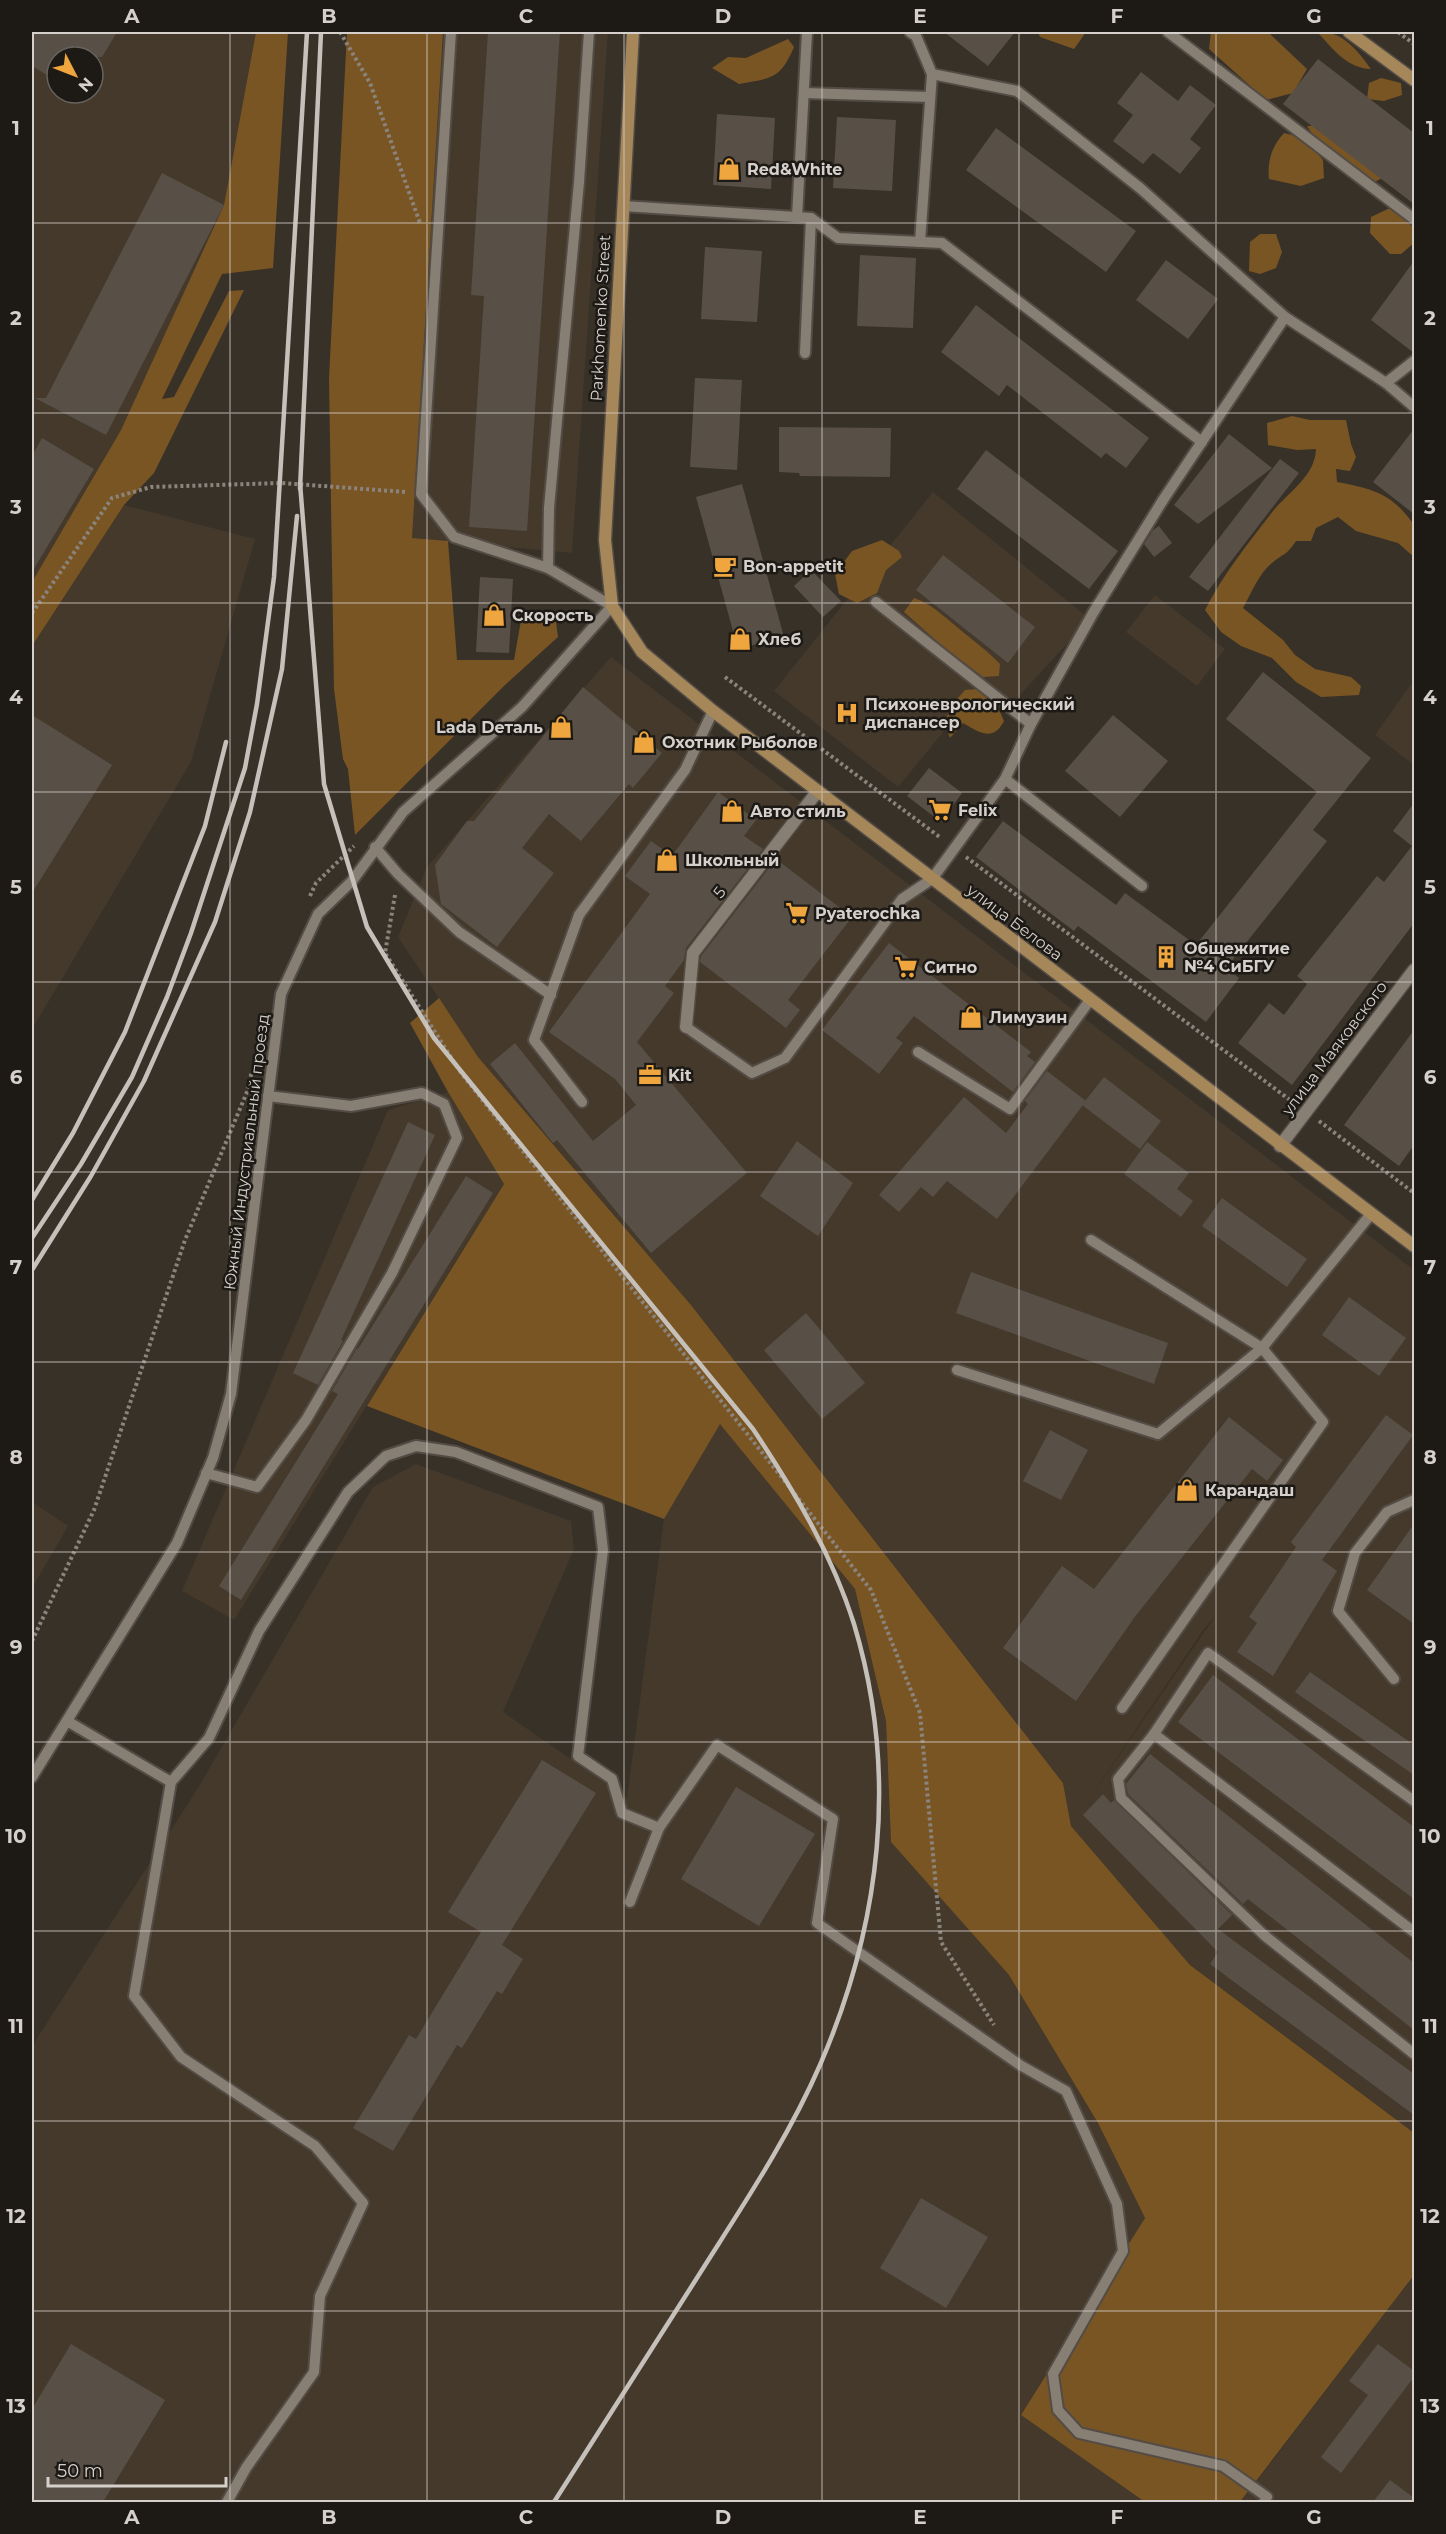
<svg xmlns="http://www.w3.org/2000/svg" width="1446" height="2534" font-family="Montserrat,sans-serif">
<rect width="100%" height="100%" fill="#383128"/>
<g fill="#44392b" fill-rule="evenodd">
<path d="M32,32H256L224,205L121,430L32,582ZM57,57H93V93H57Z"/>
<path d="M443,32H608L572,553L412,538Z"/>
<path d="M933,492L1090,619L994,723L969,701L898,787L774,691Z"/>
<path d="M124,505L255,539L191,762L32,1029V646Z"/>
<path d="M1155,595L1225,649L1197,686L1126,632Z"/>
<path d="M611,657L1414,1270V2133L1190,1965L1071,1826L1063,1783L691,1305L478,1057L398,937L427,867ZM1216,1615L1087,1802L1204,1629Z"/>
<path d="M1414,680V765L1375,735Z"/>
<path d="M448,1092L504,1184L234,1620L182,1591L388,1110Z"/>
<path d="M720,1423L855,1589L886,1721L891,1842L1009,1975L1098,2123L1145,2218L1021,2415L1145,2502H32V2046L198,1788L373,1487L416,1464L571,1521L574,1549L503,1712L627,1798L664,1519Z"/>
<path d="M32,1502L68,1526L32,1588Z"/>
<path d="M1414,2275V2502H1240L1244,2498Z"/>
</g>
<g fill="#795524">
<path d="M256,32H288L273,268L222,274L162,399L174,397L229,291L244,290L154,473L124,505L32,646V582L121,430L224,205Z"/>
<path d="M347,32H443L412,538L448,541L457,660H514L523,609L555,614L558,637L505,685L355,835L348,769L343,759L334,689L329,378Z"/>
<path d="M1038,32H1086L1074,49L1040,37Z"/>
<path d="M1211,32H1268L1307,69L1293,93L1266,100L1209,49Z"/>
<path d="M1319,32C1343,31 1358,51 1371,69C1347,68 1335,51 1319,34Z"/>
<path d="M788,39L794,47C780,80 771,78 739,84L712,68L728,57L746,58Z"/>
<path d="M1381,78L1401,83L1402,95L1384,101L1367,99L1369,83Z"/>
<path d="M1307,126H1319L1382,178L1371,184L1321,147Z"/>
<path d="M1284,133L1304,138L1323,160L1324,178L1301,186L1269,179C1267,161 1272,146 1284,133Z"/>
<path d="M1390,208L1405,218L1414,228V243L1401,254H1390L1370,233L1371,217Z"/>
<path d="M1260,234H1276L1282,252L1276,268L1260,274L1249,271L1250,242Z"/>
<path d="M1292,416L1310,420H1346L1351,444L1356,457L1350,471L1336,469L1337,482C1373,489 1392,493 1414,525V557L1398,543L1356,531L1338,517L1316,528L1311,541H1296C1286,556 1284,553 1272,563C1259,573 1251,594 1243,608L1283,640L1295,655L1315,669L1351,677L1361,686L1359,695L1321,697L1296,682L1272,658L1241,646L1221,632L1205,610C1222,576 1246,546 1270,515C1285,494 1315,478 1316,449L1297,450L1268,445L1267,423Z"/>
<path d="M882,540L899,551L902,557L886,570L877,593L857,603L839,594L835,574L852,551Z"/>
<path d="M914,598C932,604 942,615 957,627C972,640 987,650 1000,664L999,676L983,677L940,644L904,612Z"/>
<path d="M978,689L998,708L1004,721C993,742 980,733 963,723L950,738L944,723L952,705L965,690Z"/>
<path d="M439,998L478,1057L691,1305L1063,1783L1071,1826L1190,1965L1414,2133V2275L1240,2502H1145L1021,2415L1145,2218L1098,2123L1009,1975L891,1842L886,1721L855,1589L720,1424L664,1519L367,1406L504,1184L448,1092L410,1023Z"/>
</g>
<g fill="#585047">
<path d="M32,32H117L102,57H57V81L32,66Z"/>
<path d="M488,32H560L527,531L469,527L484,296L471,295Z"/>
<path d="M944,32H1015L988,66Z"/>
<path d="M1318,59L1414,133V204L1283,104Z"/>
<path d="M1141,72L1178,101L1190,85L1216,105L1190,139L1201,148L1180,174L1153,153L1143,164L1113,141L1133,115L1117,103Z"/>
<path d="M717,114L775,118L771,189L713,185Z"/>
<path d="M837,117L896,120L892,191L833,188Z"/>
<path d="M996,128L1136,231L1106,272L966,170Z"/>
<path d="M162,173L224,205L106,435L35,398H46Z"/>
<path d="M705,247L762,251L757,322L701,319Z"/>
<path d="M860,255L916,258L913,328L857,326Z"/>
<path d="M1166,260L1218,299L1188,339L1136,300Z"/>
<path d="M1414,261V353L1371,320Z"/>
<path d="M976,305L1149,438L1126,468L1106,453L1101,458L1007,385L999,396L941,352Z"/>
<path d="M695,378L742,380L737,470L690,467Z"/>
<path d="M779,427L891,428L890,477L800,476L799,473L779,472Z"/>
<path d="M1414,429V514L1373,482Z"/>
<path d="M1229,434L1272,468L1198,524L1174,505Z"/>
<path d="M42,438L94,469L32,572V456Z"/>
<path d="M986,450L1118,551L1089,589L957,489Z"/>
<path d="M1280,459L1299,473L1208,591L1189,577Z"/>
<path d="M742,484L784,637L738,649L696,497Z"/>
<path d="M1159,526L1172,543L1154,557L1144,544L1153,530Z"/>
<path d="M943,555L1035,627L1008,663L916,590Z"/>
<path d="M811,570L841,601L823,617L794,586Z"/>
<path d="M480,577L513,579L509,653L476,652Z"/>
<path d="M1263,672L1371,758L1313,830L1327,841L1226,968L1239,978L1206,1022L1078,926L1074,931L976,857L1003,821L1116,905L1125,893L1196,945L1317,792L1226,719Z"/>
<path d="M583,687L662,753L633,788L629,784L581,841L549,814L522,848L554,873L497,947L441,904L435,865L467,821H474Z"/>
<path d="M32,715L112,765L32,893Z"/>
<path d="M1113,715L1168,761L1120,817L1065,771Z"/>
<path d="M929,768L962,793L941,822L907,796Z"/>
<path d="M718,792L756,820L744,836L763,849L686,948L684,960L665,986L674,993L637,1042L747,1173L651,1253L557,1140L553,1143L490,1064L515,1043L593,1141L636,1105L615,1079L549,1032L650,894L625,876L651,841L672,856Z"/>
<path d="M1414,803V923L1292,1085L1238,1043L1269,1003L1284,1015L1307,984L1297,976L1377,876L1384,882L1412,846L1393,831Z"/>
<path d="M776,859L852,917L788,1000L800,1010L786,1028L700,962L701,956Z"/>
<path d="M889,943L1031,1052L1027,1056L1035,1062L1013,1092L914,1016L896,1038L903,1043L879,1074L822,1030Z"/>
<path d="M1414,1030V1145L1399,1166L1344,1125Z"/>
<path d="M1047,1071L1086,1101L997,1219L947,1181L933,1197L921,1187L899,1212L879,1195L964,1097L1006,1133L1028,1104L1025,1101Z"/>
<path d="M1104,1077L1161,1121L1140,1149L1082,1105Z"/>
<path d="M408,1122L435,1135L341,1340L343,1341L318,1385L293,1373Z"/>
<path d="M797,1141L853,1183L818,1236L760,1196Z"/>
<path d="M1147,1142L1189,1173L1177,1189L1193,1201L1181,1217L1124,1174Z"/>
<path d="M466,1176L493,1193L241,1600L219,1586L338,1394L332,1391L357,1348L358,1349Z"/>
<path d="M1222,1198L1307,1259L1287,1287L1202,1226Z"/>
<path d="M971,1272L1168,1343L1154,1384L956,1313Z"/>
<path d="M1349,1297L1406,1338L1379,1376L1322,1335Z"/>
<path d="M806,1313L865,1383L822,1419L764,1350Z"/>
<path d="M1386,1415L1413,1435L1322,1560L1337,1571L1273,1676L1237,1652L1257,1623L1249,1617L1296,1547L1291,1542Z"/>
<path d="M1229,1417L1283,1460L1267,1481L1252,1469L1134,1618L1076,1701L1003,1648L1062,1566L1094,1589Z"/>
<path d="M1050,1430L1088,1450L1061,1500L1023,1481Z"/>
<path d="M1414,1524V1624L1367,1590Z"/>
<path d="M1310,1672L1414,1745V1775L1295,1692Z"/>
<path d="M1213,1675L1414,1827V1899L1178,1722Z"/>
<path d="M1150,1754L1414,1963V2030L1248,1899L1243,1904L1128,1794L1126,1784Z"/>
<path d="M542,1760L596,1793L502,1945L523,1959L502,1994L497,1991L462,2048L457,2045L393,2151L353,2128L409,2035L416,2039L481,1932L448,1912Z"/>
<path d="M736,1787L815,1834L759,1926L681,1879Z"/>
<path d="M1103,1794L1111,1803L1114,1800L1232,1915L1218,1929L1414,2074V2115L1210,1964L1218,1952L1083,1815Z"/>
<path d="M921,2198L988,2237L946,2308L880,2268Z"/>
<path d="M71,2344L165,2400L103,2502H32V2409Z"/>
<path d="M1378,2344L1414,2371V2377L1341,2473L1321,2457L1368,2395L1349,2381Z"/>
<path d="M1390,2480L1414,2498V2502H1373Z"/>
</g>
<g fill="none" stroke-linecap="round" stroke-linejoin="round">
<g stroke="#534c45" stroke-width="14">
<g id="lane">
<path d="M910,32L916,36L932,74L1017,91L1140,188L1285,317L1386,383L1414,407"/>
<path d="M1168,32L1414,219"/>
<path d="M804,93L930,97"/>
<path d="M623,206L811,218L838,238L942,243L1202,442"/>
<path d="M797,217L807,32"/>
<path d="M920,242L932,74"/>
<path d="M805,353L811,218"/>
<path d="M1386,383L1414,361"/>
<path d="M548,568L549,508L579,182L589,32"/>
<path d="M876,602L1031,724"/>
<path d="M1005,779L1142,886"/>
<path d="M375,847L398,874L459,932L551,995"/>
<path d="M686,1027L752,1073L785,1058L902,899L932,879L1005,779L1031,724L1093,613L1163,500L1285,317"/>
<path d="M918,1052L1010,1109L1090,1000"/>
<path d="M582,1102L534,1040L579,915L685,770L713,711"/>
<path d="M1091,1240L1262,1348L1323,1422L1122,1708"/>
<path d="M957,1370L1158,1434L1262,1348L1371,1214"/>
<path d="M206,1473L257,1487L306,1420L392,1273L457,1138L444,1104L422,1093L351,1106L268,1096"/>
<path d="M1394,1679L1338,1611L1355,1553L1387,1512L1414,1500"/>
<path d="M67,1721L171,1782L209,1738L259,1631L348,1492L386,1456L416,1446L456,1452L598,1507L603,1550L578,1756L612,1779L622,1813L659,1828"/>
<path d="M1154,1734L1118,1779L1121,1798L1264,1935L1414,2054"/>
<path d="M32,1777L177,1543L213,1458L231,1394L281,994L318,914L352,881L403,812L522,707L612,606L548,568L454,537L421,494L451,32"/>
<path d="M171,1782L134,1996L181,2057L315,2146L363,2203L320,2296L314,2372L246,2468L227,2502"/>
<path d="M1414,1801L1208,1653L1154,1734L1414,1932"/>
<path d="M630,1902L659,1828L717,1745L833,1819L817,1923L1020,2065L1066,2091L1117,2204L1123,2251L1053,2374L1058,2410L1079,2433L1223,2466L1267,2497L1264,2502"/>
</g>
</g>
<g stroke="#534c45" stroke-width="15">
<g id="street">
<path d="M686,1027L693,953L817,792"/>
<path d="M1280,1146L1414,970"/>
</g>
</g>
<g stroke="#534c45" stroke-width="15">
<g id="secondary">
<path d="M633,32L605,540L612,606L642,652L713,711L1414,1246"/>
<path d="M1349,32L1414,80"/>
</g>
</g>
<g stroke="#8a847d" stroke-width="4" stroke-dasharray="3 3" stroke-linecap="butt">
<path d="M340,32L370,83L420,223"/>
<path d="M1398,32L1414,44"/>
<path d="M32,613L112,498L151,487L281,483L406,492"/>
<path d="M725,677L941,838"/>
<path d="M966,857L1294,1103"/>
<path d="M395,895L385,953L461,1073L871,1590L920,1713L941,1942L994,2025"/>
<path d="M310,896L316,883L354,846"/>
<path d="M1319,1121L1414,1193"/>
<path d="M32,1641L94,1510L185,1240L247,1092L252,1071"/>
</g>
<use href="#lane" stroke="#877e74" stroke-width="10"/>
<use href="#street" stroke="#877e74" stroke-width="12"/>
<use href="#secondary" stroke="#a68759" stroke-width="12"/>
<g stroke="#c5c0ba" stroke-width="4.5">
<path d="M300,483L324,784L367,927L434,1038L753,1429C793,1489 832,1554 854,1624C899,1773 881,1924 820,2065C787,2141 739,2211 695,2281C648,2355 601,2429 554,2502"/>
<path d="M300,489L321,32"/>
<path d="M32,1200L73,1133L125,1032L205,826L226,742"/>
<path d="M32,1238L81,1164L132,1077L167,997L191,933L245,768L257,704L274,577L307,32"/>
<path d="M32,1270L91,1176L144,1081L215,922L250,812L282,669L297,516"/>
</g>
</g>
<path fill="none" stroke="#d5d0cb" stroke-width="1.5" stroke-opacity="0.55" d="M230,32V2502M427,32V2502M624,32V2502M822,32V2502M1019,32V2502M1216,32V2502M32,223H1414M32,413H1414M32,603H1414M32,792H1414M32,982H1414M32,1172H1414M32,1362H1414M32,1552H1414M32,1742H1414M32,1931H1414M32,2121H1414M32,2311H1414"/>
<defs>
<g id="shop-bare" transform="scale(1.8)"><path d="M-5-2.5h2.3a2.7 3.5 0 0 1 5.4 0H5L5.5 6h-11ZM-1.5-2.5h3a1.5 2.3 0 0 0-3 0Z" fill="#f0a63e" stroke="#1d1a16" stroke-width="2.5" paint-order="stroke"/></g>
<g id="cafe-bare" transform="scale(1.8)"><path d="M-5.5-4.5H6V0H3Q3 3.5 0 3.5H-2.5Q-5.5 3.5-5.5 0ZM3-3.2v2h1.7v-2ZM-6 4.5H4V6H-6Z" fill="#f0a63e" stroke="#1d1a16" stroke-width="2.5" paint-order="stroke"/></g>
<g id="hospital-bare" transform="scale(1.8)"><path d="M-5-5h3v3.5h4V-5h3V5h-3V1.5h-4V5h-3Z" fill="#f0a63e" stroke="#1d1a16" stroke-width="2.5" paint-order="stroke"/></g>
<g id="supermarket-bare" transform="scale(1.8)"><path d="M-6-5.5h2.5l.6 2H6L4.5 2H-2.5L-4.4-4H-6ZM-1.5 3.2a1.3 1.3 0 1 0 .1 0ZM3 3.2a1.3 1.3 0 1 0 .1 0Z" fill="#f0a63e" stroke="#1d1a16" stroke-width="2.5" paint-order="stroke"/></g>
<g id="building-bare" transform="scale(1.8)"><path d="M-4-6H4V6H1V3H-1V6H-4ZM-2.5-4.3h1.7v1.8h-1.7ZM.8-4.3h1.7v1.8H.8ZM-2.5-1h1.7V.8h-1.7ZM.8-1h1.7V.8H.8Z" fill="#f0a63e" stroke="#1d1a16" stroke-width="2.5" paint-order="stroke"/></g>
<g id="office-bare" transform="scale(1.8)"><path d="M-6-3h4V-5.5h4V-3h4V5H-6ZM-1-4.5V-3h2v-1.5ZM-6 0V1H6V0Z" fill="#f0a63e" stroke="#1d1a16" stroke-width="2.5" paint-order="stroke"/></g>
</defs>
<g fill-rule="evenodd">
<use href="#shop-bare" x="729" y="169"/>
<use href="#cafe-bare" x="725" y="566"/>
<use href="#shop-bare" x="494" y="615"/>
<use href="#shop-bare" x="740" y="639"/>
<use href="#hospital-bare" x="847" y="713"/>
<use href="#shop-bare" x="561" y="727"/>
<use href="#shop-bare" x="644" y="742"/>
<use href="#supermarket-bare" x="940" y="810"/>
<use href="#shop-bare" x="732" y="811"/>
<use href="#shop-bare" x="667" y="860"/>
<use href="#supermarket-bare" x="797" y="913"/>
<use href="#building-bare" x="1166" y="957"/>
<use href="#supermarket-bare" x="906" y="967"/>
<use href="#shop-bare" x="971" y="1017"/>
<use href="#office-bare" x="650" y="1075"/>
<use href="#shop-bare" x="1187" y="1490"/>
</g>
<g text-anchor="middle" stroke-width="5" stroke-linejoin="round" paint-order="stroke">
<g font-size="16" font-weight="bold" fill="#d5d0cb" stroke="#1d1a16" text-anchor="start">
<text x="747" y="175">Red&amp;White</text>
<text x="743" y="572">Bon-appetit</text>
<text x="512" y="621">Скорость</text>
<text x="758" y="645">Хлеб</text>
<text x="865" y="710">Психоневрологический<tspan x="865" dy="18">диспансер</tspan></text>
<text x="543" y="733" text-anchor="end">Lada Dеталь</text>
<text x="662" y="748">Охотник Рыболов</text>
<text x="958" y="816">Felix</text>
<text x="750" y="817">Авто стиль</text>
<text x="685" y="866">Школьный</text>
<text x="815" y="919">Pyaterochka</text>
<text x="1184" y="954">Общежитие<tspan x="1184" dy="18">№4 СиБГУ</tspan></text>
<text x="924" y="973">Ситно</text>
<text x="989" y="1023">Лимузин</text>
<text x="668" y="1081">Kit</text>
<text x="1205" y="1496">Карандаш</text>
</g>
<g font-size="16" fill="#d5d0cb" stroke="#1d1a16">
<text transform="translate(600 318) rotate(-87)" y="6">Parkhomenko Street</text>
<text transform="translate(719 892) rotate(-52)" y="6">5</text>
<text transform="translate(1015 922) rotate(37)" y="6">улица Белова</text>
<text transform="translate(1334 1048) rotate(-53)" y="6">улица Маяковского</text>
<text transform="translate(246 1152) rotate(-83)" y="6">Южный Индустриальный проезд</text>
</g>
</g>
<rect width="1446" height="2534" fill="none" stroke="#1d1a16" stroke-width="66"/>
<g transform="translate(75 75) rotate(132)"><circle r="28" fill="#1d1a16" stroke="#67635e" stroke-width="1.5"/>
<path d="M0-4.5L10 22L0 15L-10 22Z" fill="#f0a63e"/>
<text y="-9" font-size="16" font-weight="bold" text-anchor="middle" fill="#d5d0cb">N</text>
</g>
<path d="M48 2477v9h178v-9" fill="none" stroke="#d5d0cb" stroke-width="3"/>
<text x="57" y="2477" font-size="18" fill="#d5d0cb" stroke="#1d1a16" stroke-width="4.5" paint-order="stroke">50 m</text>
<rect x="33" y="33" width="1380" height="2468" fill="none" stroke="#d5d0cb" stroke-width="2"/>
<g font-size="20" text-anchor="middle" font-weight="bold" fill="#d5d0cb">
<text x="132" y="23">A</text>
<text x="329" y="23">B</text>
<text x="526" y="23">C</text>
<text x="723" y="23">D</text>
<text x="920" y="23">E</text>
<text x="1117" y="23">F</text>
<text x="1314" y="23">G</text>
<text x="16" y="135">1</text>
<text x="1430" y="135">1</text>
<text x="16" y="325">2</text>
<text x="1430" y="325">2</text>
<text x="16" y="514">3</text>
<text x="1430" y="514">3</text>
<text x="16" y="704">4</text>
<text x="1430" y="704">4</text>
<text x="16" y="894">5</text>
<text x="1430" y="894">5</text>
<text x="16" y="1084">6</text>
<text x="1430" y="1084">6</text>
<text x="16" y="1274">7</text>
<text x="1430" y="1274">7</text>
<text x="16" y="1464">8</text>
<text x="1430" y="1464">8</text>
<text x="16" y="1654">9</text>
<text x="1430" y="1654">9</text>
<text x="16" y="1843">10</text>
<text x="1430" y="1843">10</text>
<text x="16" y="2033">11</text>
<text x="1430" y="2033">11</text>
<text x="16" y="2223">12</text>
<text x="1430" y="2223">12</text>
<text x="16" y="2413">13</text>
<text x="1430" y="2413">13</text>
<text x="132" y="2524">A</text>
<text x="329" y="2524">B</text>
<text x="526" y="2524">C</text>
<text x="723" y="2524">D</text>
<text x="920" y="2524">E</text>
<text x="1117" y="2524">F</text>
<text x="1314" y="2524">G</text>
</g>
</svg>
